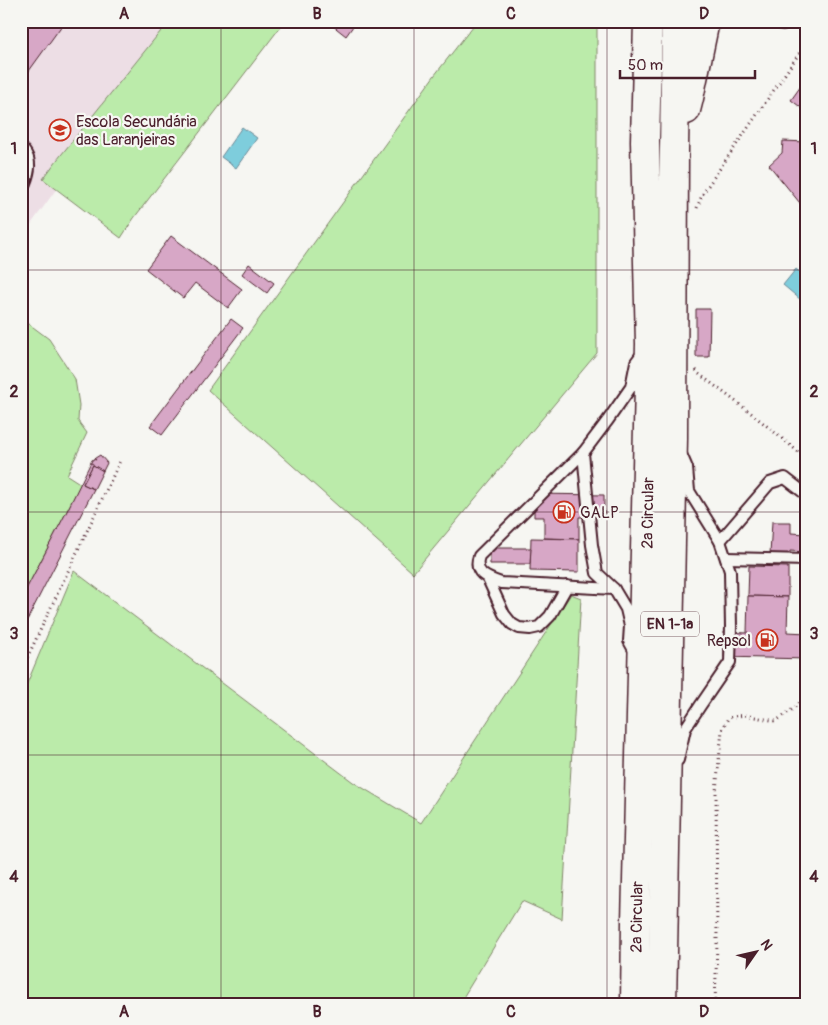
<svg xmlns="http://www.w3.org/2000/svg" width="828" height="1025" font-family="Pangolin,sans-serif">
<rect width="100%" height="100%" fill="#f6f6f2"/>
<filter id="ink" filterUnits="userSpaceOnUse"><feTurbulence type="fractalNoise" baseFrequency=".02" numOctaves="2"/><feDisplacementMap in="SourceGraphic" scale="10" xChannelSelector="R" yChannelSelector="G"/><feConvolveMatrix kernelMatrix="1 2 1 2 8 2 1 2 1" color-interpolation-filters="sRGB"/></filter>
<g filter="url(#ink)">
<path fill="#eddee5" d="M21,21H178L21,238Z"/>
<g fill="#bbebaa" stroke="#82856a">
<path d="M169,21H285L134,218L121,238L43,179L57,160Z"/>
<path d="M477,21H597V353L413,573L208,390L434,76Z"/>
<path d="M21,318L49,339L75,379L79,405L78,421L87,433L67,475L81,484L21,599Z"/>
<path d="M74,571L353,782L421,823L571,594L581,598L562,919L522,901L459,1004H21V698Z"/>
</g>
<g fill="#7ecddc" stroke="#698795">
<path d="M242,127L257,138L236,168L221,157Z"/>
<path d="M796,269L807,278V305L783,285Z"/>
</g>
<g fill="#d7a7c6" stroke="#4a1f2b">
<path d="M21,21H65L21,82Z"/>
<path d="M327,21H355L356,22L346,36Z"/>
<path d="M806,79L807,80V112L791,100Z"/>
<path d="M783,141L807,142V206L804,208L769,165L782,153Z"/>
<path d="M171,236L242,289L228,308L195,283L183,298L146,269Z"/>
<path d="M249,264L274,283L267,293L242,274Z"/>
<path d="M696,309H710L709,357H696Z"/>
<path d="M231,319L243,328L162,435L150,426Z"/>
<path d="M100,455L107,463L103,471L93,465L83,484L94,489L21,632V599L67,511L92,460Z"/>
<path d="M93,465L103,471L94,489L83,484Z"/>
<path d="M534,494L604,495V517H579V539L544,538V517H534Z"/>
<path d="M772,522H791V533L807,534V552L790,551V555L770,554Z"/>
<path d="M531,538L579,539V572L530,571Z"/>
<path d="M490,548H531L530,564H490Z"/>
<path d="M749,566L788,567V597L748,596Z"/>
<path d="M748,596L788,597L787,632L807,633V659L724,657V632L747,633Z"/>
</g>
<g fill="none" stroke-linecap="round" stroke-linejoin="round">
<g stroke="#4a1f2b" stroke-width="14">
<g id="service">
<path d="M771,21L783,24L787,21"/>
<path d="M21,148C35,160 28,178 21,192"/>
<path d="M583,453L479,556C473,573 486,578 501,583L614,589"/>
<path d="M720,541L770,483L785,478L807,495"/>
<path d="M726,558L807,560"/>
<path d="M488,579L504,614L512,624L519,628L530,629L539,627L550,616L567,586"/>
<path d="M635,652L629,641L630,626L626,609L614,589L597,573L592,545L583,453L608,420L631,387L636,362L644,351"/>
<path d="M678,760L685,729L700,706L730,662L731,627L730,571L720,541L689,491L687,468L681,454"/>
</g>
</g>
<g stroke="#4a1f2b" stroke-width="31">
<g id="trunk">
<path d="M686,110L689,98L705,21"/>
<path d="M635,1004L636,922L650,344L645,141L648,21"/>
<path d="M662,1004L673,438L674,150L676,21"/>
</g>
</g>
<g stroke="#4a1f2b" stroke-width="3" stroke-dasharray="1 4" stroke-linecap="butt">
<path d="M697,208L702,195L710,183L807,42"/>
<path d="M696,370L699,374L751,413L807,459"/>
<path d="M92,464L96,457"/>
<path d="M21,671L120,461"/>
<path d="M715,1004L717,944L716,791L722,730L728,718L744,715L776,721L793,709L807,696"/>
</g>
<use href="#service" stroke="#f6f6f2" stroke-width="10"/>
<use href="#trunk" stroke="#f6f6f2" stroke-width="28"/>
</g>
</g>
<path fill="none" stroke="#4a1f2b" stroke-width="1" stroke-opacity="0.55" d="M221,21V1004M414,21V1004M607,21V1004M21,270H807M21,512H807M21,755H807"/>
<defs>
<g id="school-ring" transform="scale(1.125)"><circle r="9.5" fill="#f6f6f2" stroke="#c8321e" stroke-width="1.5"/><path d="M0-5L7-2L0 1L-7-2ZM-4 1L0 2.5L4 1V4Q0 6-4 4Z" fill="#c8321e"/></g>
<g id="fuel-ring" transform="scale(1.125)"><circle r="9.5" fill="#f6f6f2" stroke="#c8321e" stroke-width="1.5"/><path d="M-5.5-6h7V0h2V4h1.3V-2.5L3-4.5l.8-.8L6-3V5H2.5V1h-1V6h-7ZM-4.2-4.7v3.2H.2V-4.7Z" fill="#c8321e"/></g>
</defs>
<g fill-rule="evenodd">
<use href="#school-ring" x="60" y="130"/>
<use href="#fuel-ring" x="564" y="512"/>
<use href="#fuel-ring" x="767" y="640"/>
</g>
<g text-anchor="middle" stroke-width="4.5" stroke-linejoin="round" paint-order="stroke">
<rect fill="#f6f6f2" stroke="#7e6067" stroke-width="1" x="641" y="611.5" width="58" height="25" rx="4"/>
<g font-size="15" font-weight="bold" fill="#4a1f2b">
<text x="670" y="629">EN 1-1ª</text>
</g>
<g font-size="16" fill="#4a1f2b" stroke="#f6f6f2" text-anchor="start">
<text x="76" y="127">Escola Secundária<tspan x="76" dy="18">das Laranjeiras</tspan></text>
<text x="580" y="518">GALP</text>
<text x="751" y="646" text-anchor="end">Repsol</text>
</g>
<g font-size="16" fill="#4a1f2b" stroke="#f6f6f2">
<text transform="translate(647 513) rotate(-89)" y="6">2ª Circular</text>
<text transform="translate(636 917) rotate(-89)" y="6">2ª Circular</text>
</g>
</g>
<rect width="828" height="1025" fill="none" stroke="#f6f6f2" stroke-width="55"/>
<g transform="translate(756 952) rotate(56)" stroke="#f6f6f2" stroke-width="4" paint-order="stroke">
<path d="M0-4L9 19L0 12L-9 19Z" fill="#4a1f2b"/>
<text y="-8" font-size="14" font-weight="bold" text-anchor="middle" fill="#4a1f2b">N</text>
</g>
<path d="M620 70v8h135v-8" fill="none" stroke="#4a1f2b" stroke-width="2.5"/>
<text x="628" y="70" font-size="15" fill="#4a1f2b" stroke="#f6f6f2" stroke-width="4" paint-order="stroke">50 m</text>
<rect x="28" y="28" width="772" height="970" fill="none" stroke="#4a1f2b" stroke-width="2"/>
<g font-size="16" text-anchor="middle" font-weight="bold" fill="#4a1f2b">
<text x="124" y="19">A</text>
<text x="317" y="19">B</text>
<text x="511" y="19">C</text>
<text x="704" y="19">D</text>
<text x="14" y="154">1</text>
<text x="814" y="154">1</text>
<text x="14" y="397">2</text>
<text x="814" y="397">2</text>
<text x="14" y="639">3</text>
<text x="814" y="639">3</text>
<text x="14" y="882">4</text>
<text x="814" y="882">4</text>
<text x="124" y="1017">A</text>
<text x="317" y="1017">B</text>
<text x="511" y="1017">C</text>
<text x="704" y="1017">D</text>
</g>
</svg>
